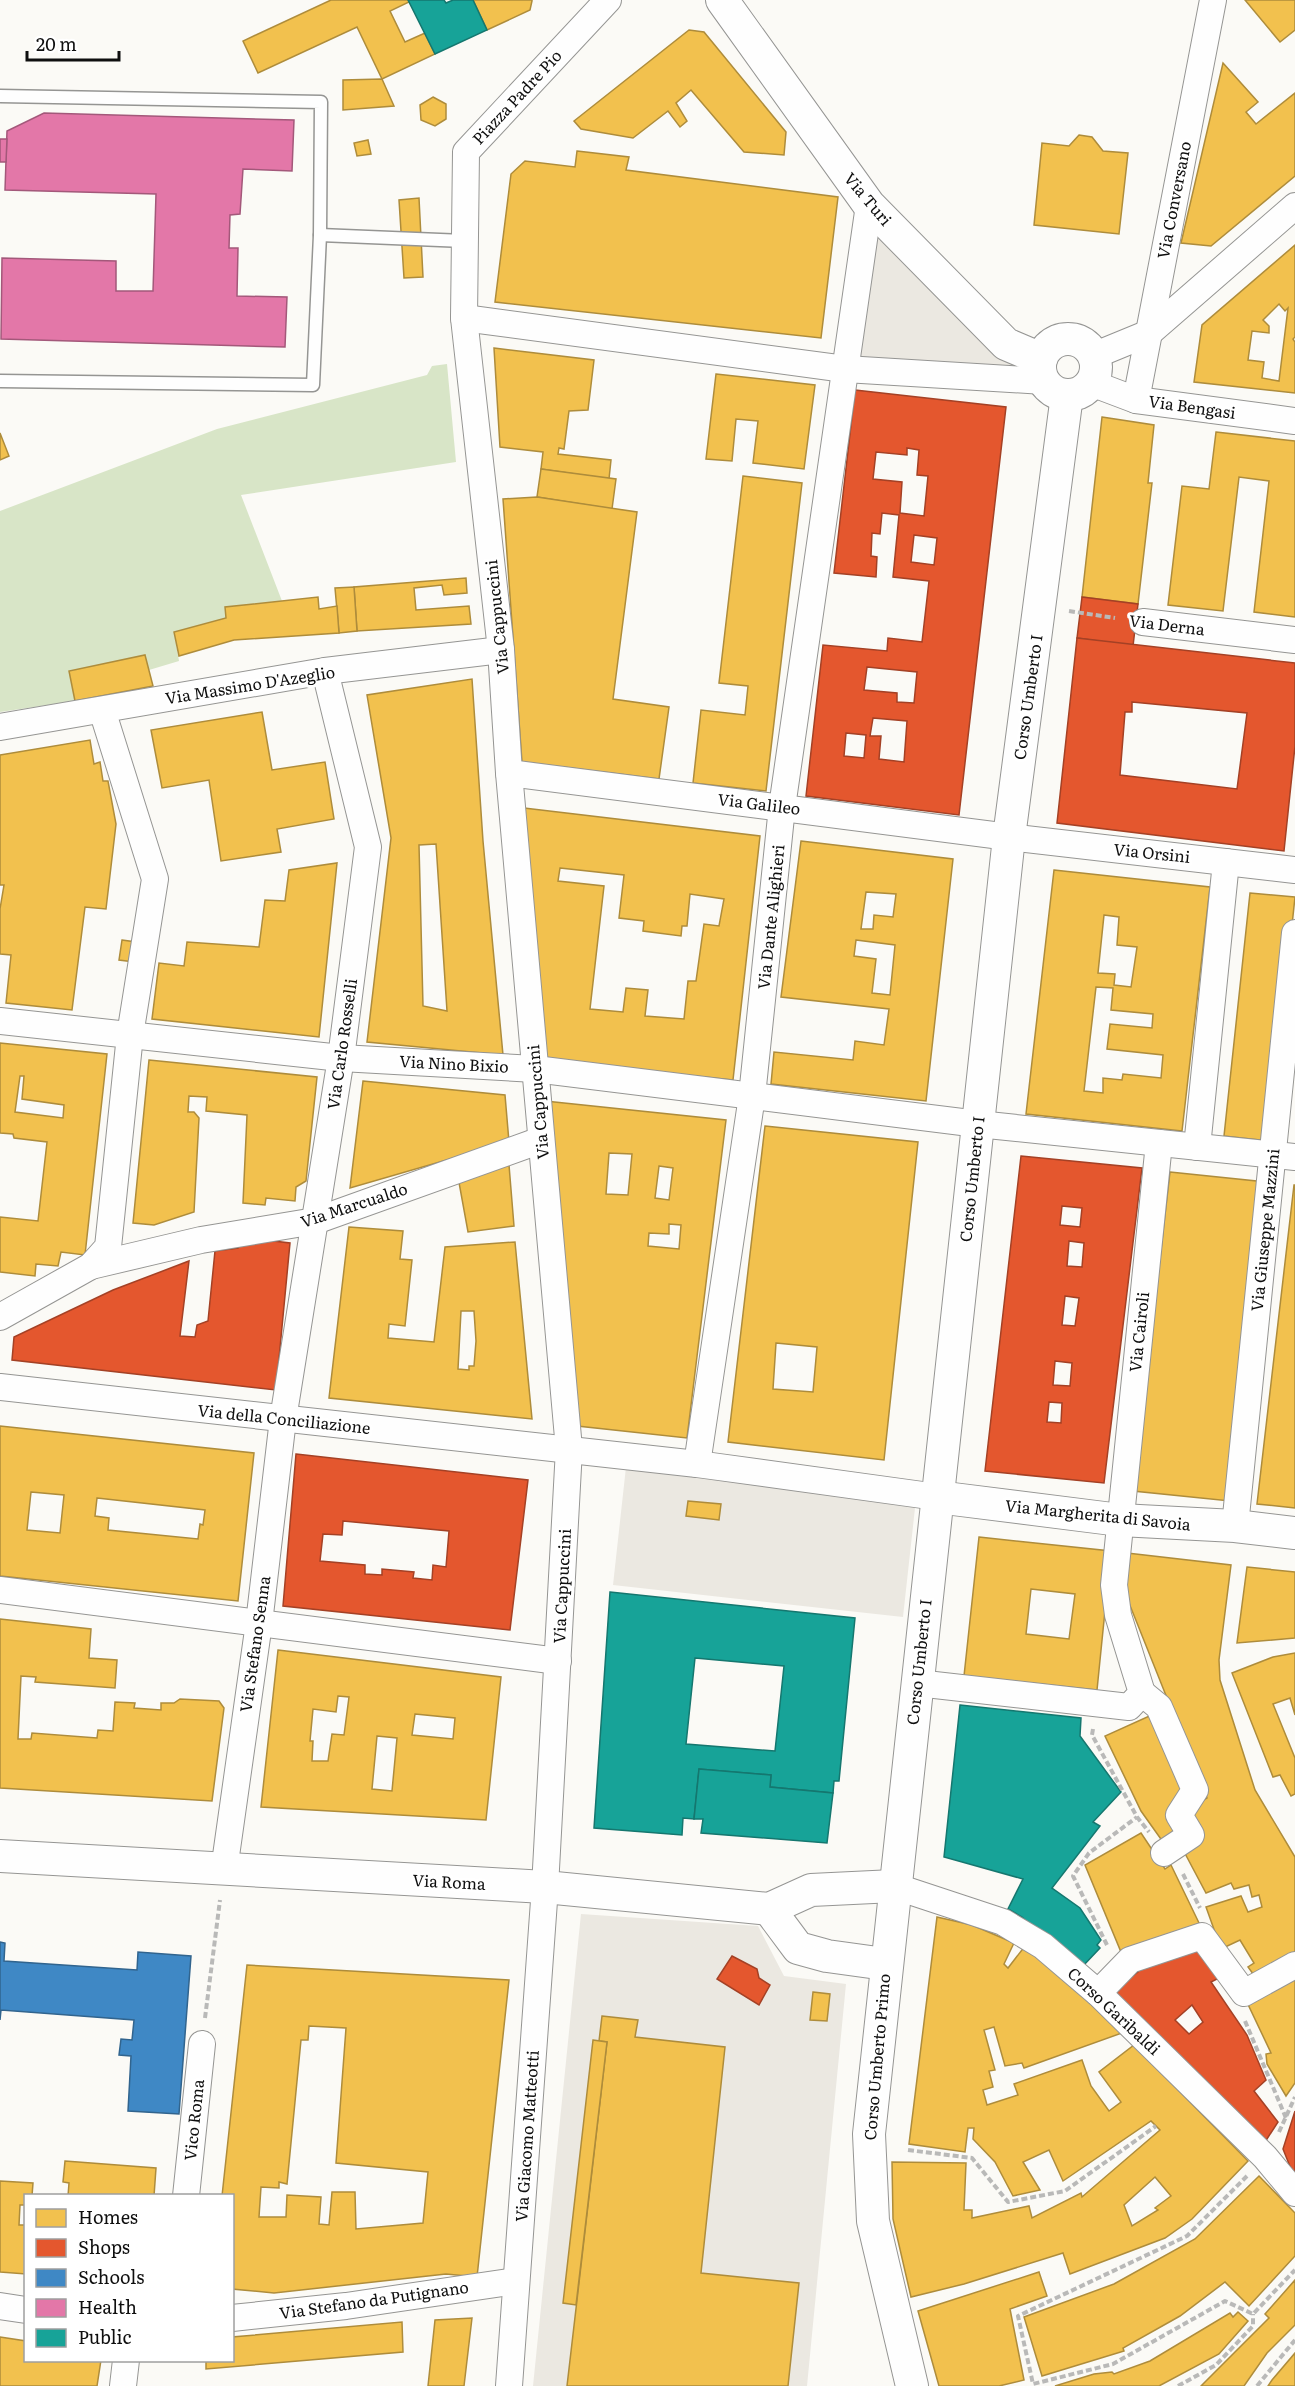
<svg xmlns="http://www.w3.org/2000/svg" width="1295" height="2386" font-family="Literata,serif">
<rect width="100%" height="100%" fill="#fbfaf6"/>
<path fill="#d8e5c7" d="M447,364L456,462L241,495L282,601L225,607L226,618L174,632L179,661L149,670L145,655L69,671L75,701L0,712V511L217,429L427,375L432,366Z"/>
<g fill="#ebe8e1">
<path d="M869,205L1044,381L845,369Z"/>
<path d="M626,1467L916,1499L903,1617L613,1585Z"/>
<path d="M581,1914L758,1926L784,1976L846,1984L807,2386H533Z"/>
</g>
<g fill="#f2c14e" stroke="#ae8c3b" stroke-width="1.5" fill-rule="evenodd">
<path d="M331,0H408L409,2L390,11L405,42L425,33L435,54L382,79L357,27L258,73L243,41Z"/>
<path d="M473,0H532V1L530,10L487,30Z"/>
<path d="M1245,0H1295V30L1280,42Z"/>
<path d="M689,30L704,32L786,132L784,155L744,152L691,90L676,103L687,121L680,127L668,111L633,138L581,129L574,121Z"/>
<path d="M1223,63L1258,102L1246,112L1256,124L1295,93V176L1211,246L1181,243Z"/>
<path d="M382,79L394,106L343,110V80Z"/>
<path d="M433,97L446,104V119L435,126L421,120L420,105Z"/>
<path d="M1079,135L1092,137L1103,151L1128,153L1119,234L1034,225L1042,143L1069,146Z"/>
<path d="M368,140L371,154L357,156L354,143Z"/>
<path d="M577,151L629,157L626,170L838,197L821,338L495,302L511,174L525,161L575,167Z"/>
<path d="M419,198L423,277L404,278L399,200Z"/>
<path d="M1295,245V337L1293,339L1295,342V393L1194,382L1202,325ZM1279,304L1285,311L1288,308L1279,381L1262,378L1264,362L1248,360L1252,331L1269,333V326L1263,320Z"/>
<path d="M494,348L594,360L588,410L569,411L564,449L559,448L558,454L611,460L609,479L541,469L543,452L500,447Z"/>
<path d="M716,374L815,385L804,469L753,463L758,421L736,419L732,461L706,459Z"/>
<path d="M1102,417L1154,425L1148,483H1152L1138,604L1082,597Z"/>
<path d="M1216,432L1295,441V617L1254,612L1269,481L1239,477L1223,611L1168,605L1182,486L1209,489Z"/>
<path d="M0,433L9,456L0,460Z"/>
<path d="M541,469L616,479L612,509L537,497Z"/>
<path d="M743,476L802,483L766,791L693,783L701,710L745,715L748,686L719,683Z"/>
<path d="M537,497L637,512L613,699L669,707L659,779L522,762L503,499Z"/>
<path d="M466,578L467,593L444,595L442,585L414,588L416,610L469,606L471,624L357,631L354,587Z"/>
<path d="M354,587L357,631L339,633L335,588Z"/>
<path d="M318,597L319,609L337,606L339,633L234,640L179,656L174,632L226,618L225,607Z"/>
<path d="M145,655L153,686L75,701L69,671Z"/>
<path d="M472,679L483,841L503,1055L367,1042L391,838L367,695ZM436,844L447,1011L423,1006L419,845Z"/>
<path d="M262,712L272,770L325,762L334,819L277,829L281,852L221,861L209,780L162,788L151,730Z"/>
<path d="M90,740L94,764L100,762L103,781H108L116,824L106,909L85,907L72,1010L6,1003L11,955L0,954V909L4,885H0V755Z"/>
<path d="M524,808L760,836L733,1080L541,1060ZM560,868L624,875L619,918L644,921L643,931L681,936L682,926H687L690,894L724,899L719,926L704,924L696,981H688L684,1019L645,1016L648,990L626,988L623,1012L590,1009L604,886L558,881Z"/>
<path d="M801,841L953,859L926,1101L771,1084L774,1052L853,1060L855,1041L884,1045L889,1009L781,997ZM866,892L896,894L893,917L874,915L873,929H861ZM856,940L895,945L890,995L872,993L876,959L854,956Z"/>
<path d="M337,863L319,1037L152,1019L159,963L184,966L187,942L259,947L265,900L285,901L289,870Z"/>
<path d="M1054,870L1210,887L1182,1131L1026,1114ZM1104,915L1119,917L1117,945L1137,947L1131,987L1114,985L1115,974L1098,973ZM1096,987L1113,988L1111,1010L1153,1014L1152,1028L1110,1024L1107,1049L1163,1055L1161,1078L1123,1074L1122,1080L1103,1078V1093L1084,1091Z"/>
<path d="M1250,893L1295,897L1269,1141L1224,1136Z"/>
<path d="M122,940L136,942L134,962L119,960Z"/>
<path d="M0,1043L107,1054L85,1255L61,1252L58,1266L36,1264L35,1276L0,1272V1217L38,1221L47,1142L14,1138L13,1134L0,1133ZM20,1076H24L22,1099L64,1105L63,1118L15,1112Z"/>
<path d="M149,1060L317,1077L306,1181L296,1187L295,1201L266,1198L265,1205L243,1203L247,1115L206,1111L207,1097L189,1096L188,1112H194L199,1118L194,1212L154,1225L133,1223Z"/>
<path d="M363,1081L505,1095L509,1142L350,1188Z"/>
<path d="M545,1101L726,1120L687,1438L568,1425ZM609,1153L632,1154L628,1195L606,1194ZM659,1166L673,1168L669,1200L655,1198ZM669,1224L681,1225L679,1249L648,1246L649,1233L669,1234Z"/>
<path d="M765,1126L918,1142L884,1460L728,1442ZM776,1343L817,1347L813,1392L773,1389Z"/>
<path d="M509,1165L514,1226L468,1232L458,1177Z"/>
<path d="M1170,1172L1266,1182L1230,1501L1133,1491Z"/>
<path d="M1294,1185H1295V1508L1257,1504Z"/>
<path d="M349,1227L403,1231L400,1259L412,1260L405,1326L389,1324L388,1338L434,1342L445,1247L515,1242L532,1419L329,1398ZM461,1311H474L476,1341L474,1366H469V1370L458,1369Z"/>
<path d="M0,1426L254,1453L238,1601L0,1576ZM31,1492L64,1495L60,1533L27,1530ZM97,1498L205,1510L203,1525L200,1524L198,1539L108,1530L109,1518L95,1516Z"/>
<path d="M688,1501L721,1504L719,1520L686,1516Z"/>
<path d="M979,1537L1111,1551L1097,1690L964,1676ZM1031,1589L1075,1594L1069,1639L1026,1634Z"/>
<path d="M1127,1553L1231,1565L1219,1660L1220,1680L1255,1790L1295,1857V1957L1256,1978L1248,1967L1254,1963L1240,1940L1221,1949L1206,1907L1241,1896L1248,1912L1262,1907L1259,1895L1252,1897L1249,1885L1234,1889L1231,1883L1206,1893L1181,1846L1189,1809L1207,1798L1123,1588Z"/>
<path d="M1247,1567L1295,1572V1638L1237,1643Z"/>
<path d="M0,1619L91,1629L89,1658L117,1660L115,1688L35,1682L36,1677L21,1676L18,1739H31L32,1733L97,1738L98,1730L113,1731L115,1702L135,1703L134,1708L161,1710V1703H174L180,1699L219,1701L224,1708L212,1801L0,1788Z"/>
<path d="M278,1650L501,1677L486,1820L261,1807ZM338,1696L349,1697L344,1735L332,1734L328,1761H312L313,1741H310L313,1709L336,1712ZM415,1714L455,1718L453,1739L412,1735ZM377,1736L397,1738L392,1791L372,1789Z"/>
<path d="M1295,1653V1715L1290,1698L1273,1704L1295,1758V1794L1291,1796L1280,1775L1273,1777L1232,1673L1273,1657Z"/>
<path d="M1156,1713L1187,1793L1183,1830L1163,1842L1141,1811L1105,1736Z"/>
<path d="M1141,1833L1165,1869L1171,1865L1200,1925L1121,1952L1085,1865Z"/>
<path d="M937,1917L972,1925L1014,1943L1004,1964L1008,1968L1025,1946L1100,2009L1122,2033L1024,2068L1022,2063L1005,2066L994,2027L984,2030L995,2070L989,2071L993,2087L983,2090L987,2105L1018,2095L1014,2084L1082,2060L1091,2086L1109,2111L1121,2102L1099,2072L1134,2045L1248,2161L1192,2219L1165,2238L1070,2274L1063,2253L964,2284L911,2297L893,2219L892,2162L966,2163L964,2210H972V2218L1029,2206L1032,2218L1081,2193L1082,2197L1160,2130L1151,2121L1063,2181L1049,2150L1023,2162L1040,2190L1013,2196L995,2162L973,2139L974,2128H968L965,2152L909,2144ZM1155,2177L1171,2196L1155,2208L1158,2210L1132,2226L1124,2205Z"/>
<path d="M247,1965L509,1980L477,2277L446,2274L274,2293L232,2289V2196H222ZM309,2026L346,2028L336,2163L428,2172L423,2223L356,2229L355,2192H332L329,2225L319,2224L321,2197L287,2195L286,2217H259L261,2187L279,2188V2182L287,2184L301,2040H308Z"/>
<path d="M1295,1975V2083L1286,2096L1267,2064L1266,2054L1271,2053L1245,1998Z"/>
<path d="M813,1992L830,1994L827,2021L810,2020Z"/>
<path d="M602,2016L638,2020L635,2037L725,2047L701,2273L799,2283L788,2386H567L607,2042L599,2041Z"/>
<path d="M593,2040L607,2042L576,2305L563,2303Z"/>
<path d="M65,2161L156,2168L154,2196H68L69,2183L63,2182Z"/>
<path d="M1259,2176L1295,2213V2256L1249,2306L1225,2282L1180,2316L1123,2348L1124,2351L1042,2376L1024,2317L1114,2284L1195,2239Z"/>
<path d="M0,2181L33,2183L32,2196H26V2205H20L19,2225H26V2274L0,2272Z"/>
<path d="M1039,2272L1047,2296L1010,2309L1024,2380L999,2386H939L918,2311Z"/>
<path d="M1295,2280V2325L1267,2353L1244,2386H1201L1269,2318L1265,2314Z"/>
<path d="M1238,2312L1248,2321L1219,2354L1159,2386H1055L1094,2374L1112,2372L1114,2374L1150,2361L1230,2313L1233,2317Z"/>
<path d="M472,2318L464,2386H428L435,2320Z"/>
<path d="M402,2322L403,2352L206,2369V2360H232V2337Z"/>
<path d="M0,2337L26,2341V2360H101L97,2386H0Z"/>
<path d="M1295,2353V2386H1268L1272,2380Z"/>
</g>
<g fill="#e4572e" stroke="#a44125" stroke-width="1.5" fill-rule="evenodd">
<path d="M855,390L1006,407L959,815L806,796L823,645L887,651L888,638L922,642L929,581L893,577L899,515L882,513L880,534L872,533L871,556L877,557L876,577L834,573ZM907,448L919,450L917,475L928,476L924,516L900,513L902,482L873,479L876,452L907,455ZM914,535L937,538L934,565L911,562ZM867,667L917,672L914,703L897,702V693L864,690ZM873,718L907,721L904,762L879,759L881,736H870ZM846,733L866,735L864,758L844,756Z"/>
<path d="M1082,597L1138,604L1133,646L1077,638Z"/>
<path d="M1077,638L1295,663V746L1284,851L1057,823ZM1132,702L1247,713L1237,789L1120,775L1125,712H1132Z"/>
<path d="M1021,1156L1142,1168L1104,1483L985,1471ZM1062,1206L1082,1208L1080,1227L1060,1225ZM1069,1241L1084,1243L1082,1267L1067,1266ZM1065,1296L1079,1298L1075,1326L1062,1325ZM1055,1361L1072,1363L1070,1386L1053,1385ZM1049,1402L1062,1403L1061,1423L1047,1422Z"/>
<path d="M248,1238L290,1243L276,1390L12,1360L14,1337L113,1290L189,1261L180,1336L195,1337L197,1325L208,1321L215,1251L238,1248L239,1241Z"/>
<path d="M296,1454L528,1480L510,1630L283,1606ZM343,1521L449,1531L446,1567L433,1565L432,1580L413,1578L414,1572L382,1569V1575L365,1574V1565L320,1561L323,1534L342,1535Z"/>
<path d="M1200,1940L1221,1977L1211,1982L1247,2035L1266,2080L1254,2091L1278,2122L1265,2142L1112,1992L1138,1972V1966ZM1192,2005L1203,2022L1189,2034L1175,2020Z"/>
<path d="M732,1956L757,1969L759,1978L770,1985L759,2005L717,1979Z"/>
<path d="M1295,2111V2179L1283,2149Z"/>
</g>
<path fill="#3f88c5" stroke="#31648e" stroke-width="1.5" d="M0,1942L5,1943L4,1961L137,1970L138,1952L191,1956L179,2114L128,2111L131,2056L119,2055L121,2039L132,2040L134,2020L1,2010L0,2020Z"/>
<g fill="#e377a8" stroke="#a3587a" stroke-width="1.5">
<path d="M44,113L294,120L292,171L243,169L240,214L230,215L229,248H238L237,296L287,297L285,347L1,339L2,258L116,261V291H153L156,194L5,190L7,131Z"/>
<path d="M0,139H7L6,162H0Z"/>
</g>
<g fill="#17a398" stroke="#15776f" stroke-width="1.5" fill-rule="evenodd">
<path d="M408,0H444L446,3L453,0H473L487,30L435,54Z"/>
<path d="M610,1592L855,1618L839,1781H834L833,1793L770,1787L771,1775L699,1769L694,1819L683,1818L682,1835L594,1828ZM695,1658L784,1666L775,1751L686,1744Z"/>
<path d="M960,1705L1081,1718L1080,1736L1121,1792L1093,1822L1100,1826L1052,1888L1080,1908L1101,1940L1097,1945L1100,1948L1082,1967L1046,1941L1022,1917L1008,1909L1023,1879L944,1857Z"/>
<path d="M699,1769L771,1775L770,1787L833,1793L827,1843L701,1833L703,1819H694Z"/>
</g>
<g fill="none" stroke-linecap="round" stroke-linejoin="round">
<g stroke="#959593" stroke-width="15">
<g id="service">
<path d="M0,96L321,102L320,235L313,385L0,381"/>
<path d="M320,235L464,241"/>
</g>
</g>
<g stroke="#959593" stroke-width="28">
<g id="minor">
<path d="M464,318L845,369L1044,381"/>
<path d="M1093,356L1149,333L1295,206"/>
<path d="M1091,383L1136,400L1295,421"/>
<path d="M1136,400L1213,0"/>
<path d="M1143,622L1295,640"/>
<path d="M0,727L325,671L501,650"/>
<path d="M509,773L1009,837L1295,870"/>
<path d="M0,1021L341,1058L535,1069L978,1124L1295,1157"/>
<path d="M1197,1147L1226,862"/>
<path d="M91,1266L201,1240L315,1221L541,1140"/>
<path d="M0,1317L91,1266L108,1247L130,1035L155,879L102,710"/>
<path d="M0,1387L697,1464L937,1497"/>
<path d="M697,1464L752,1096L782,807L869,205"/>
<path d="M1235,1526L1295,933"/>
<path d="M0,1590L558,1661"/>
<path d="M917,1683L1129,1707L1142,1693L1118,1615L1114,1585L1159,1143"/>
<path d="M1142,1693L1159,1707L1195,1790L1179,1815L1191,1835L1164,1853"/>
<path d="M224,1870L259,1623L283,1419L341,1058L368,847L325,671"/>
<path d="M894,1886L1003,1922L1043,1946L1098,1993L1265,2157L1295,2193"/>
<path d="M1098,1993L1130,1960L1202,1936L1244,1993L1295,1965"/>
<path d="M186,2196L202,2044"/>
<path d="M0,2306L26,2310"/>
<path d="M232,2318L346,2306L516,2281"/>
<path d="M123,2386L126,2360"/>
<path d="M509,2386L545,1887L569,1449L509,773L501,650L464,318L466,152L608,0"/>
</g>
</g>
<g stroke="#959593" stroke-width="34">
<g id="tertiary">
<path d="M722,0L869,205L1006,344L1041,359"/>
<circle cx="1068" cy="367" r="28"/>
<path d="M937,1497L1120,1520L1235,1526L1295,1533"/>
<path d="M0,1856L545,1887L769,1909L811,1890L894,1886"/>
<path d="M769,1909L798,1948L827,1956L885,1964"/>
<path d="M912,2386L873,2221L869,2134L1009,837L1067,395"/>
</g>
</g>
<g stroke="#b9b9b8" stroke-width="4" stroke-dasharray="6 3" stroke-linecap="butt">
<path d="M1069,611L1115,618"/>
<path d="M1093,1729L1092,1735L1137,1817L1149,1832"/>
<path d="M1183,1874L1200,1908"/>
<path d="M1107,1945L1073,1876L1089,1853L1137,1817"/>
<path d="M205,2018L220,1900"/>
<path d="M1245,2021L1286,2118"/>
<path d="M1279,2132L1295,2097"/>
<path d="M908,2150L972,2158L1008,2202L1065,2191L1156,2126"/>
<path d="M1247,2176L1187,2236L1018,2316L1033,2384L1113,2364L1225,2301L1253,2314L1295,2270"/>
<path d="M1178,2386L1216,2365L1253,2326V2314"/>
<path d="M1257,2386L1295,2340"/>
</g>
<use href="#service" stroke="#fefefe" stroke-width="12"/>
<use href="#minor" stroke="#fefefe" stroke-width="26"/>
<use href="#tertiary" stroke="#fefefe" stroke-width="32"/>
</g>
<g text-anchor="middle" stroke-width="6" stroke-linejoin="round" paint-order="stroke">
<g font-size="16" fill="#0f0f0f" stroke="#fff">
<text transform="translate(517 97) rotate(-47)" y="6">Piazza Padre Pio</text>
<text transform="translate(868 199) rotate(50)" y="6">Via Turi</text>
<text transform="translate(1174 200) rotate(-79)" y="6">Via Conversano</text>
<text transform="translate(1192 407) rotate(8)" y="6">Via Bengasi</text>
<text transform="translate(497 617) rotate(-96)" y="6">Via Cappuccini</text>
<text transform="translate(1167 625) rotate(7)" y="6">Via Derna</text>
<text transform="translate(250 685) rotate(-9)" y="6">Via Massimo D'Azeglio</text>
<text transform="translate(1028 697) rotate(-82)" y="6">Corso Umberto I</text>
<text transform="translate(759 804) rotate(7)" y="6">Via Galileo</text>
<text transform="translate(1152 853) rotate(6)" y="6">Via Orsini</text>
<text transform="translate(771 917) rotate(-84)" y="6">Via Dante Alighieri</text>
<text transform="translate(342 1044) rotate(-82)" y="6">Via Carlo Rosselli</text>
<text transform="translate(454 1064) rotate(3)" y="6">Via Nino Bixio</text>
<text transform="translate(538 1102) rotate(-95)" y="6">Via Cappuccini</text>
<text transform="translate(972 1179) rotate(-84)" y="6">Corso Umberto I</text>
<text transform="translate(354 1205) rotate(-18)" y="6">Via Marcualdo</text>
<text transform="translate(1265 1230) rotate(-84)" y="6">Via Giuseppe Mazzini</text>
<text transform="translate(1139 1332) rotate(-84)" y="6">Via Cairoli</text>
<text transform="translate(284 1419) rotate(6)" y="6">Via della Conciliazione</text>
<text transform="translate(1098 1515) rotate(6)" y="6">Via Margherita di Savoia</text>
<text transform="translate(562 1586) rotate(-87)" y="6">Via Cappuccini</text>
<text transform="translate(255 1644) rotate(-82)" y="6">Via Stefano Senna</text>
<text transform="translate(919 1662) rotate(-84)" y="6">Corso Umberto I</text>
<text transform="translate(449 1882) rotate(3)" y="6">Via Roma</text>
<text transform="translate(1114 2011) rotate(43)" y="6">Corso Garibaldi</text>
<text transform="translate(877 2057) rotate(-85)" y="6">Corso Umberto Primo</text>
<text transform="translate(194 2120) rotate(-84)" y="6">Vico Roma</text>
<text transform="translate(527 2136) rotate(-86)" y="6">Via Giacomo Matteotti</text>
<text transform="translate(374 2300) rotate(-8)" y="6">Via Stefano da Putignano</text>
</g>
</g>
<rect x="24" y="2194" width="210" height="168" fill="#ffffff" stroke="#9f9f9f" stroke-width="1.5"/>
<rect x="36" y="2209" width="30" height="18" fill="#f2c14e" stroke="#9f9f9f" stroke-width="1.5"/>
<text x="78" y="2224" font-size="18" fill="#0f0f0f">Homes</text>
<rect x="36" y="2239" width="30" height="18" fill="#e4572e" stroke="#9f9f9f" stroke-width="1.5"/>
<text x="78" y="2254" font-size="18" fill="#0f0f0f">Shops</text>
<rect x="36" y="2269" width="30" height="18" fill="#3f88c5" stroke="#9f9f9f" stroke-width="1.5"/>
<text x="78" y="2284" font-size="18" fill="#0f0f0f">Schools</text>
<rect x="36" y="2299" width="30" height="18" fill="#e377a8" stroke="#9f9f9f" stroke-width="1.5"/>
<text x="78" y="2314" font-size="18" fill="#0f0f0f">Health</text>
<rect x="36" y="2329" width="30" height="18" fill="#17a398" stroke="#9f9f9f" stroke-width="1.5"/>
<text x="78" y="2344" font-size="18" fill="#0f0f0f">Public</text>
<path d="M27 51v9h92v-9" fill="none" stroke="#0f0f0f" stroke-width="3"/>
<text x="36" y="51" font-size="18" fill="#0f0f0f" stroke="#ffffff" stroke-width="4.5" paint-order="stroke">20 m</text>
</svg>
